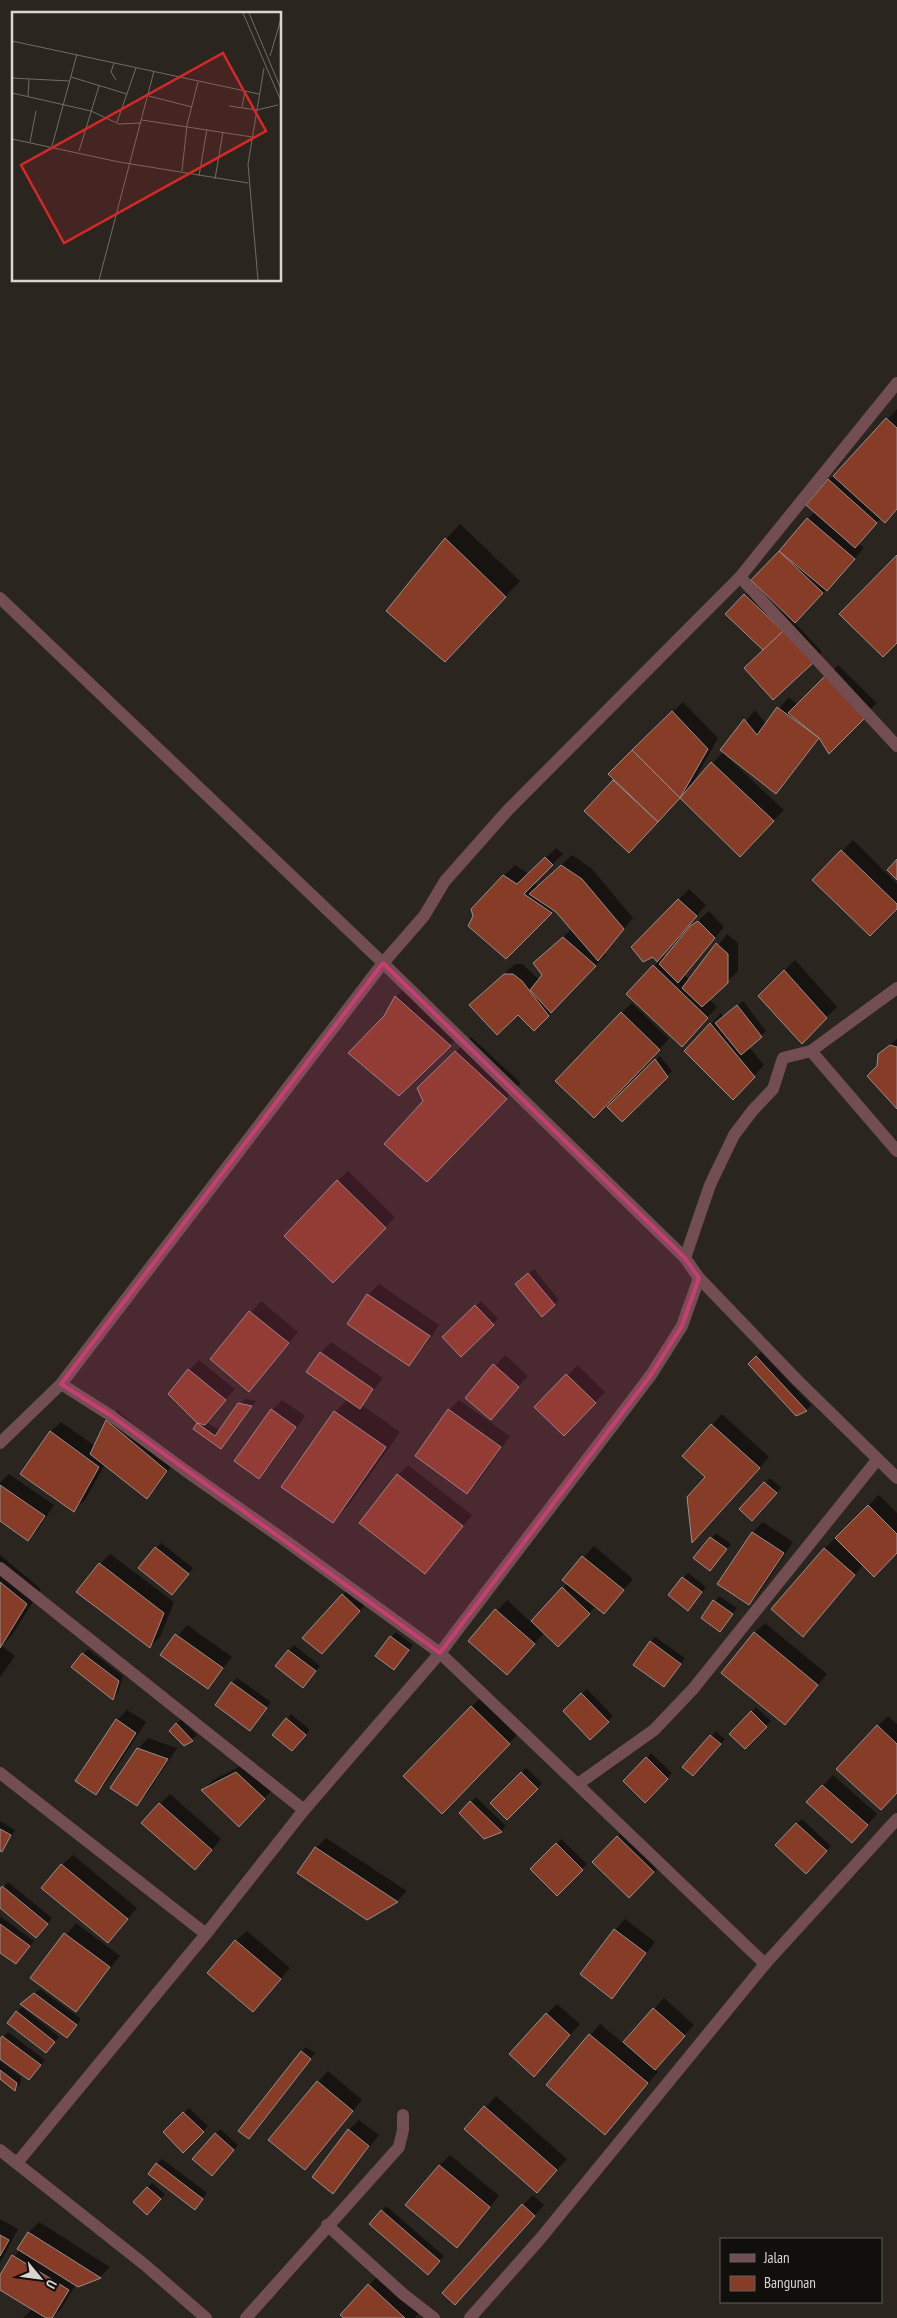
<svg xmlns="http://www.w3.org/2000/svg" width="897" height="2318" font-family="'PT Sans Narrow',sans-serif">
<rect width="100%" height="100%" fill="#2b2520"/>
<g fill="#0007">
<path d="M897,409V509L881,518L858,543L864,548L837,579L794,622L822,652L812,662L764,649L745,595L756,583L752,580L815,511L829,480Z"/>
<path d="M460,524L520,581L460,645L446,539Z"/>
<path d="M838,665L877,703L829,752L820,738L776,792L727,755L726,756L784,810L740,855L680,797L639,841L586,811L615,780L610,774L683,702L718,738L691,786L723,752L722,750L755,710L766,724L789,697L798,705Z"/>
<path d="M853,840L897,884V907L814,880Z"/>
<path d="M556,848L563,854L533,883L538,886L572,855L592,869L633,918L604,953L606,955L534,1029L518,1013L481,995L515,964H523L540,981L544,975L545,953L572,929L554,909L506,957L474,917L472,909L515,865L529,874Z"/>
<path d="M689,889L706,905L663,954L666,957L691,927L709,911L724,927L684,975L690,980L727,934L738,943V971L709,999L717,1007L692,1035L627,994L658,962L654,956L633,947Z"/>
<path d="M795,960L837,1007L802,1042L760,996Z"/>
<path d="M406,987L460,1035L399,1094L385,1017L396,997Z"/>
<path d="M743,1001L766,1031L749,1047L764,1065L743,1088L686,1051L721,1013L724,1017Z"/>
<path d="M632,1003L669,1039L604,1107L621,1013Z"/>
<path d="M471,1037L521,1083L442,1166L434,1073Z"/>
<path d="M897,1039V1107L878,1066L879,1054Z"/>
<path d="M660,1056L672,1071L622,1120L609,1107Z"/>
<path d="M348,1171L395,1217L343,1271L338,1181Z"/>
<path d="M534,1269L559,1300L542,1315L522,1279Z"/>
<path d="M379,1284L439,1325L432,1336L369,1294Z"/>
<path d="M368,1294L431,1338L409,1365L348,1323Z"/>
<path d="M261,1301L298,1332L249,1390L212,1359Z"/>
<path d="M481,1301L498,1319L461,1355L443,1337Z"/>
<path d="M331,1342L383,1378L362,1405L400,1432L348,1506L333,1521L283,1487L335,1412L348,1399L321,1353Z"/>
<path d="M761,1352L811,1405L806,1410L797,1414L749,1364Z"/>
<path d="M505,1355L528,1376L491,1418L467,1398Z"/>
<path d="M199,1360L235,1389L206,1422L220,1431L245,1399L256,1401L226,1442L195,1428L198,1423L189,1370Z"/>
<path d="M578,1365L605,1392L564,1434L536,1407Z"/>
<path d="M282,1400L305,1416L269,1467L259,1477L272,1410Z"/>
<path d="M459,1400L510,1436L478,1482L467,1492L449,1410Z"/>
<path d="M117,1410L176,1460L157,1487L147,1497L105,1464L85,1500L74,1510L50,1432L61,1422L95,1446L107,1420Z"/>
<path d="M722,1414L769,1457L702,1531L707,1477L684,1456Z"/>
<path d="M408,1465L472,1515L425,1572L398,1475Z"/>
<path d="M9,1474L54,1505L38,1529L28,1539L0,1520V1483Z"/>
<path d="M770,1478L781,1488L757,1514L741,1509Z"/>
<path d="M879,1495L897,1513V1552L863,1565L813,1625L824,1549Z"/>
<path d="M763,1522L793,1542L759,1593L749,1604L719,1583L753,1532Z"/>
<path d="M716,1533L731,1544L715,1564L695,1558Z"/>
<path d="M161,1543L193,1568L177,1588L156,1548Z"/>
<path d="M594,1546L633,1579L604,1612L596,1606L558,1645L545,1632L517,1663L469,1641L507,1600L531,1622L568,1583L564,1579Z"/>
<path d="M110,1554L174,1602L160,1637L150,1647L100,1564Z"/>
<path d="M0,1555L41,1589L12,1635L2,1646L15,1656L0,1677Z"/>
<path d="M688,1573L706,1587L688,1609L683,1578Z"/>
<path d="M353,1585L369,1600L332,1643L342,1595Z"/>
<path d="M719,1596L737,1608L720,1630L702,1618Z"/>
<path d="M765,1623L827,1674L785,1724L754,1633Z"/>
<path d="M187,1625L232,1657L208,1687L162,1655Z"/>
<path d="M396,1632L413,1645L398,1663L391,1637Z"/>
<path d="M655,1637L685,1658L664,1686L650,1642Z"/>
<path d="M294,1645L320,1666L308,1681L277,1666Z"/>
<path d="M88,1649L123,1676L118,1693L113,1698L73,1667Z"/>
<path d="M237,1678L271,1702L255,1724L232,1683Z"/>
<path d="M587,1689L613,1716L590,1738L564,1711Z"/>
<path d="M482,1696L519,1733L442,1812L405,1776Z"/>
<path d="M756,1707L771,1721L745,1748L731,1734Z"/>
<path d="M127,1710L146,1722L106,1783L96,1793L117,1720Z"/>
<path d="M291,1714L310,1730L297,1745L287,1719Z"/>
<path d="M888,1716L897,1724V1792L878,1726Z"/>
<path d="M181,1719L197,1735L184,1745L170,1731Z"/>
<path d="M716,1731L725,1739L697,1769L684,1767Z"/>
<path d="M148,1738L177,1748L147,1794L137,1804L138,1749Z"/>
<path d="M651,1753L672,1773L645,1801L624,1781Z"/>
<path d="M247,1763L274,1788L249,1815L203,1790L213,1780Z"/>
<path d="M526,1768L542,1783L507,1819L491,1803Z"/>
<path d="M833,1775L877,1814L862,1831L808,1802Z"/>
<path d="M170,1794L221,1839L205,1858L160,1804Z"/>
<path d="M476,1797L506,1826L501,1831L485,1837L460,1813Z"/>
<path d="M802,1819L831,1846L811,1868L777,1845Z"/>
<path d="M0,1821L15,1830L1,1850L0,1849Z"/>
<path d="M628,1826L664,1861L640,1886L594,1862Z"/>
<path d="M326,1838L407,1891L397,1901L367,1919L316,1848Z"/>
<path d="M561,1839L587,1864L557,1894L532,1869Z"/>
<path d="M73,1855L137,1908L108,1941L62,1865Z"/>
<path d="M8,1882L52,1918L41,1932L0,1907V1891Z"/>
<path d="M0,1916L34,1941L16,1963L0,1951Z"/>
<path d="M625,1919L655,1942L612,1997L615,1930Z"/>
<path d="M76,1923L120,1956L76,2010L32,1977Z"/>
<path d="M247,1931L290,1968L253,2010L236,1941Z"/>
<path d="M40,1989L81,2019L67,2037L27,1999Z"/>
<path d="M664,1998L694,2025L654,2069L658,2072L605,2133L548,2085L600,2024L634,2052L635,2051L625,2042Z"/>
<path d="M557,2004L580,2024L544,2065L547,2014Z"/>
<path d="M22,2007L59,2037L51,2047L17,2012Z"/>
<path d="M8,2032L45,2060L34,2074L0,2057V2041Z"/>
<path d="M306,2047L315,2053L254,2133L302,2051Z"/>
<path d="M0,2061L21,2077L20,2084L15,2089L0,2077Z"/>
<path d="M328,2071L362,2100L305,2168L318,2082Z"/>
<path d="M496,2096L567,2159L547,2181L466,2129Z"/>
<path d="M189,2108L208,2126L183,2151L165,2132Z"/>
<path d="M359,2120L379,2135L332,2192L349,2130Z"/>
<path d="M220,2129L238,2145L217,2170L216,2134Z"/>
<path d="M450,2155L499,2196L457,2246L440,2165Z"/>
<path d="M162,2159L207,2193L199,2203L157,2164Z"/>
<path d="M152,2183L165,2194L147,2213L134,2202Z"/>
<path d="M533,2195L544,2205L465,2293L523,2205Z"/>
<path d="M386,2206L444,2256L433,2268L382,2211Z"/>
<path d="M0,2219L18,2229L0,2263Z"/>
<path d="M39,2222L110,2267L100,2277L78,2286L76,2284L61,2309L51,2318H23L33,2308L0,2289V2278L20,2249L29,2232Z"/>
<path d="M379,2275L420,2312L415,2318H345L369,2285Z"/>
</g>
<g fill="#863c26" stroke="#998f8c">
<path d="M886,418L897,428V509L885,523L833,476Z"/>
<path d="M828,479L877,523L855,548L806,505Z"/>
<path d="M807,518L855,559L827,591L779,551Z"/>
<path d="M445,538L506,597L445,662L386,611Z"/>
<path d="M779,551L823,593L795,623L751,580Z"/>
<path d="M897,555V643L883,657L839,614Z"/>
<path d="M744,594L783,631L764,651L725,614Z"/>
<path d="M783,631L813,663L773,700L744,668Z"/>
<path d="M827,674L868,715L829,754L819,738L788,713Z"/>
<path d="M777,707L819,738L776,794L720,750L744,719L757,735Z"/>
<path d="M672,711L708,749L680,798L632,750Z"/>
<path d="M632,750L680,798L658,822L608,774Z"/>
<path d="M711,762L774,821L740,857L680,798Z"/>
<path d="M613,780L658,822L629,853L584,811Z"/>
<path d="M841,850L897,904V909L870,936L812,880Z"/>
<path d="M545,857L553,865L524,894L552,913L506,959L468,926L473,916L471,909L503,875L517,884Z"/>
<path d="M897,859V880L887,870Z"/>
<path d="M561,865L582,879L624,929L598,961L556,912L529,894Z"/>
<path d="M678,899L697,916L657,962L653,957L643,962L631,947Z"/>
<path d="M698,921L715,938L678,983L659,964L690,926Z"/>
<path d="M563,937L596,966L551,1013L530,990L542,975L533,963Z"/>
<path d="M716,943L728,954V983L702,1007L682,988Z"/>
<path d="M653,965L708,1018L682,1047L626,994Z"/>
<path d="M784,970L827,1018L802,1044L758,996Z"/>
<path d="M504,974H513L522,981L549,1016L534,1031L518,1015L497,1035L469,1005Z"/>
<path d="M395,996L451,1046L399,1096L348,1053L384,1016Z"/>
<path d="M737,1005L762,1037L741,1055L715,1023Z"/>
<path d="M621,1012L660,1050L594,1118L555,1081Z"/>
<path d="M710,1023L755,1077L733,1100L684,1051Z"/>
<path d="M890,1045L897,1047V1109L867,1076L877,1066L878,1054Z"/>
<path d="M455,1051L507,1099L427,1182L384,1144L423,1101L417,1088Z"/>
<path d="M655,1059L668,1077L622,1122L607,1107Z"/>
<path d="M337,1180L386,1228L333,1283L284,1236Z"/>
<path d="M528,1273L555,1305L542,1317L515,1284Z"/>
<path d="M367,1294L430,1336L409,1366L347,1324Z"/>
<path d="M475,1305L494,1325L461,1357L442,1337Z"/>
<path d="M249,1311L289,1343L249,1392L210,1359Z"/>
<path d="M320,1352L373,1389L360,1409L306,1372Z"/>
<path d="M756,1356L807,1411L796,1416L748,1364Z"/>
<path d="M493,1364L519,1387L491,1420L465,1398Z"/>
<path d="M188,1369L226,1400L205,1425L197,1423L168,1394Z"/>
<path d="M566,1374L596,1403L564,1436L534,1407Z"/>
<path d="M238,1403L252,1406L221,1449L193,1429L197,1423L215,1436Z"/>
<path d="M271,1409L296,1427L259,1479L234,1461Z"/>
<path d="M448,1409L501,1447L467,1494L415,1456Z"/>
<path d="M334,1411L386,1447L333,1523L281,1487Z"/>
<path d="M106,1420L167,1471L147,1499L90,1454Z"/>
<path d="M711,1424L760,1468L692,1543L687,1497L705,1477L682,1456Z"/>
<path d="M50,1431L99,1467L74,1512L20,1474Z"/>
<path d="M397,1474L463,1526L425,1574L359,1523Z"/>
<path d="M764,1482L777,1493L752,1521L739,1509Z"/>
<path d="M0,1485L45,1516L28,1541L0,1521Z"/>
<path d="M868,1505L897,1534V1553L874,1577L835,1538Z"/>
<path d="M752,1532L784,1553L749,1605L717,1584Z"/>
<path d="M710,1537L727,1549L710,1571L693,1558Z"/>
<path d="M155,1547L189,1574L172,1595L138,1568Z"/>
<path d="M824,1548L855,1575L803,1637L771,1609Z"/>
<path d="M582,1556L624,1590L604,1614L562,1580Z"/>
<path d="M99,1563L164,1613L150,1648L76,1592Z"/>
<path d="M682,1577L702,1592L688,1611L668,1595Z"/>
<path d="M0,1582L27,1604L0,1648Z"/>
<path d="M562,1587L590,1614L558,1647L531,1621Z"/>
<path d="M342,1594L360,1611L322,1654L302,1638Z"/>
<path d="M713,1600L733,1614L720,1632L701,1618Z"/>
<path d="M495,1609L535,1644L507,1675L468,1641Z"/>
<path d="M754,1632L818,1685L785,1725L721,1673Z"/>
<path d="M175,1634L223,1668L208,1689L160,1655Z"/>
<path d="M390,1636L409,1650L394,1670L375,1656Z"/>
<path d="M650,1641L681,1664L664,1687L633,1665Z"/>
<path d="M288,1650L316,1671L303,1688L275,1666Z"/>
<path d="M82,1653L119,1681L113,1700L71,1667Z"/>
<path d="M231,1682L267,1708L250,1731L215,1705Z"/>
<path d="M581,1693L609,1722L590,1740L563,1711Z"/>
<path d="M471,1706L510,1744L442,1814L403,1776Z"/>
<path d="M751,1711L767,1727L745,1749L729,1734Z"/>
<path d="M286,1718L306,1735L292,1751L272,1735Z"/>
<path d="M116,1719L136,1733L96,1795L75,1781Z"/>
<path d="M176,1723L193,1741L184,1746L169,1731Z"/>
<path d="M877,1725L897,1744V1793L881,1810L836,1769Z"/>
<path d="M710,1735L721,1744L693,1776L682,1767Z"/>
<path d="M137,1748L168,1759L137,1806L110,1788Z"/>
<path d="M646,1757L668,1779L645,1803L623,1781Z"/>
<path d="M236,1772L265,1799L239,1827L201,1790Z"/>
<path d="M521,1772L538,1789L507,1820L490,1803Z"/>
<path d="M822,1785L868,1825L852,1843L806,1802Z"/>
<path d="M470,1801L502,1832L484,1839L459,1813Z"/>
<path d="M159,1803L212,1850L195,1870L141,1823Z"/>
<path d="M796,1823L827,1851L806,1874L775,1845Z"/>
<path d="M0,1829L11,1835L2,1852L0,1851Z"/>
<path d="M617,1836L654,1872L629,1898L592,1862Z"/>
<path d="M556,1843L583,1870L557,1896L530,1869Z"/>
<path d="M315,1847L398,1902L367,1920L297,1873Z"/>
<path d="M61,1864L128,1919L108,1943L41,1888Z"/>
<path d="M2,1886L48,1924L36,1938L0,1908V1889Z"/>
<path d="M0,1924L30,1946L16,1964L0,1953Z"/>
<path d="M614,1929L646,1953L612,1999L580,1974Z"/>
<path d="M64,1933L110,1967L76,2012L30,1978Z"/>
<path d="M235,1940L281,1979L253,2012L207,1973Z"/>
<path d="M34,1993L77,2025L67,2038L20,2004Z"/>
<path d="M653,2008L685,2036L655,2070L623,2042Z"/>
<path d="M16,2011L55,2042L46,2053L7,2023Z"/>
<path d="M546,2013L570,2035L534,2077L509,2054Z"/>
<path d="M589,2034L648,2083L605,2135L546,2085Z"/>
<path d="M2,2036L41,2065L29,2080L0,2059V2039Z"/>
<path d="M301,2051L311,2059L249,2139L238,2131Z"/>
<path d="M0,2070L17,2083L15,2091L0,2079Z"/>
<path d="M317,2081L353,2111L305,2170L268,2140Z"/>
<path d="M484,2106L557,2170L537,2193L464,2129Z"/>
<path d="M183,2112L204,2132L183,2153L163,2132Z"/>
<path d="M348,2129L369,2146L333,2194L312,2177Z"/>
<path d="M215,2133L234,2150L212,2176L192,2159Z"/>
<path d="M156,2163L203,2199L195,2210L148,2174Z"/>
<path d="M439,2165L490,2207L457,2248L405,2205Z"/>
<path d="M147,2187L161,2199L147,2215L133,2202Z"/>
<path d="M522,2204L535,2216L455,2305L442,2293Z"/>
<path d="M381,2210L440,2261L428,2275L369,2224Z"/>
<path d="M28,2232L101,2278L78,2287L17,2249Z"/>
<path d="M0,2235L9,2240L0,2256Z"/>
<path d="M12,2255L69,2290L52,2318H46L0,2290V2275Z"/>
<path d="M368,2284L405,2318H344L340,2315Z"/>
</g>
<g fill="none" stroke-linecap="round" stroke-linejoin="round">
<g stroke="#724e53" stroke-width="12">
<path d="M740,577L897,746"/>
<path d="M0,598L383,963L685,1258L699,1278L798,1381L897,1478"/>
<path d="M811,1051L897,1151"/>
<path d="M685,1258L710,1185L734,1135L753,1110L773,1089L783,1058L811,1051L897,988"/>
<path d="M61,1384L110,1415L186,1471L283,1539L440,1653L765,1964"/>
<path d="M0,1443L61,1384L383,963L424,916L445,881L507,811L740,577L897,383"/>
<path d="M0,1568L304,1810"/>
<path d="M0,1773L206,1934"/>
<path d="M578,1784L654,1730L693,1689L877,1460"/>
<path d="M0,2150L145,2265L206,2318"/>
<path d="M17,2163L206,1934L304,1810L440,1653L651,1375L682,1326L699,1278"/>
<path d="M327,2225L403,2294L434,2318"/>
<path d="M246,2318L399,2147L403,2130V2115"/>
<path d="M470,2318L540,2239L765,1964L897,1819"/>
</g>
</g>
<path fill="#c73e73" fill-opacity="0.2" stroke="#c73e73" stroke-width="4" stroke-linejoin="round" d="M383,963L685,1258L699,1278L682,1326L651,1375L440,1653L110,1415L61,1384Z"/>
<g transform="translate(12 12)">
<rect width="269" height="269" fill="#2b2520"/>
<path fill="none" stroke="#716c67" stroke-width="1" d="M231,1L269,89M237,1L269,77M0,29L247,82M258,44L269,7M102,51L99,60L104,68M59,65L115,82M0,66L57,69M0,81L79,99L107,112L129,111M16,84L17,67M137,84L180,95M217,94L245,98L266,93M230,95L233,79M130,108L240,125M105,110L124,56M0,127L107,150L236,171M18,130L24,99M40,134L65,42M67,139L87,74M170,159L175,113L186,70M187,164L195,117M203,167L211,120M87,268L142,59M246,268L236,152L252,56"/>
<path fill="#d62828" fill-opacity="0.15" stroke="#d62828" stroke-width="2.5" d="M211,41L254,119L52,231L9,153Z"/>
<rect width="269" height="269" fill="none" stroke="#d9d6d2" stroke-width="2.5"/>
</g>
<rect x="720" y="2238" width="162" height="65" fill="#110f0c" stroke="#615f5b"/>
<rect x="730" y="2254" width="25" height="8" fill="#724e53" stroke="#615f5b"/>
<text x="764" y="2263" font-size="15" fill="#d9d6d2">Jalan</text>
<rect x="730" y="2276" width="25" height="15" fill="#863c26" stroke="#615f5b"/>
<text x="764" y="2288" font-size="15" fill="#d9d6d2">Bangunan</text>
<g transform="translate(40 2278) rotate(119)" stroke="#110f0c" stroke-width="4" paint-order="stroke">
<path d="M0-4L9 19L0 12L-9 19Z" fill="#d9d6d2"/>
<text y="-8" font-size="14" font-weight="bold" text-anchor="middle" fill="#d9d6d2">U</text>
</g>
</svg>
